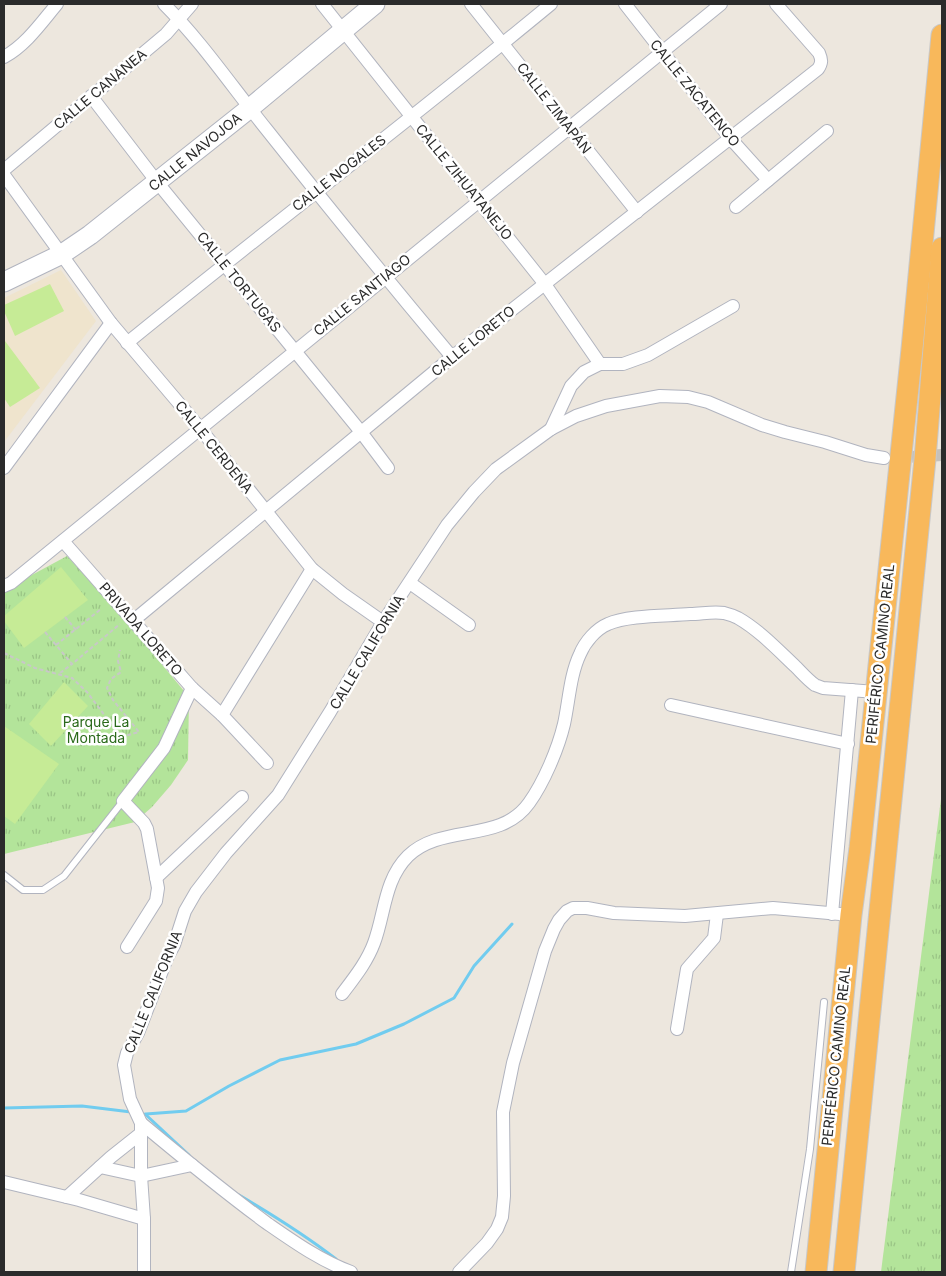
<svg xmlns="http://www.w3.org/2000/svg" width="946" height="1276" font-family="Inter,sans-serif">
<defs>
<pattern id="grass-tufts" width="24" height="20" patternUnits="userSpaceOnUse" patternTransform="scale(1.25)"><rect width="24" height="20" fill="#b3e49a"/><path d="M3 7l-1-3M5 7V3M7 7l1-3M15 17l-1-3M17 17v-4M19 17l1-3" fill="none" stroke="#9ac485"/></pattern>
</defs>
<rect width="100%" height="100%" fill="#ede7de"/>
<path fill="#efe4cd" d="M61,270L96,321L4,442V298Z"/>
<g fill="url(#grass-tufts)">
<path d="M67,556L110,602L189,697L188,760L171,785L152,807L135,822L4,854V590Z"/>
<path d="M942,791V1272H881Z"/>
</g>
<g fill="#c6eb96">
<path d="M50,284L64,311L15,336L4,311V305Z"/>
<path d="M5,341L40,388L10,407L4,398V342Z"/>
<path d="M61,567L88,600L24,648L4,621V616Z"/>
<path d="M64,682L88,706L51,746L29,724Z"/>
<path d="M4,726L59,764L15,824L4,816Z"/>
</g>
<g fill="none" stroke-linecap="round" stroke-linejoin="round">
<g stroke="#71ccef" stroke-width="3">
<path d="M4,1108L82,1106L131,1112"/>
<path d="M145,1114L189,1155"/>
<path d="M146,1114L186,1111L229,1086L280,1060L356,1044L404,1024L454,998L474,966L512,924"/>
<path d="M239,1195C273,1215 305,1235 336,1259"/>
</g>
<path stroke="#c6c1ba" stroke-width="12" stroke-dasharray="12 6" stroke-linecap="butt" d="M894,458L942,455"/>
<g stroke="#b1b4bf" stroke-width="8">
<g id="service">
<path d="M4,875L23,890H43L64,876L123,801"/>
<path d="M791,1272L810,1149L824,1002"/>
</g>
</g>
<g stroke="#b1b4bf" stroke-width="14">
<g id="minor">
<path d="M164,4C202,42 233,88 267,130C328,207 389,282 452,357"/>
<path d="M322,4L544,283L600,364"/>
<path d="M471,4L637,212"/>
<path d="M625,4L730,138L768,180"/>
<path d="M4,57C26,45 41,23 57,4"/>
<path d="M91,96L157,182L361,432L388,468"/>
<path d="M4,170L166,34L192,4"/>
<path d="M4,175L111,323L199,427L312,569L343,594L383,622"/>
<path d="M736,207L827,131"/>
<path d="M127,343C268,228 412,119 551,4"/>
<path d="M551,429L571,386L584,372L600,364H623L648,355L733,306"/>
<path d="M4,468L111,323"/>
<path d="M63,541L192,688L222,715L267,763"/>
<path d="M410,583L469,625"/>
<path d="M4,586L11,583L721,4"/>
<path d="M134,620L452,357L818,69C822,63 822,60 819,53L776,4"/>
<path d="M671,705L848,744"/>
<path d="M222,715L312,569"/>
<path d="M156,878L242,797"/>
<path d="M832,914L852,690"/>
<path d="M127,947L156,901L158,888L147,829L144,823L123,801L164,748L192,688"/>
<path d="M342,994C354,978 367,962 374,943C385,914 384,880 408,856C442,823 500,844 529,803C544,782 558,749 564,724C569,701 570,675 580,654C585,642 596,629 608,624C627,615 668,616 690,614C701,614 713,611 724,613C728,614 734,616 738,618C759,630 778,650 796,667C802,673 808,680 815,685L823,688L876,692"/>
<path d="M677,1029L687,969L714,938L717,914"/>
<path d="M141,1123C183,1158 224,1192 268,1224C294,1242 321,1261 351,1272"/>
<path d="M100,1167L141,1176L192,1165"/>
<path d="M4,1182L79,1200L144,1219"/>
<path d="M67,1197L111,1157L140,1134"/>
<path d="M144,1272V1219L141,1176V1123L130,1099L124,1065L127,1053L138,1033L167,958L174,945L185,911L196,892L226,853L278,795L330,712L383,622L447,525L474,492L496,469L551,429L576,416L606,406L660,396L688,397L708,402L762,425L785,432L825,442L866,455L884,458"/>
<path d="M459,1272L487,1243L497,1229L502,1217L504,1196L503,1112L513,1063L545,951L554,929L559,920L567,911L573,908H587L614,913L685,916L773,908L851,915"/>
</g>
</g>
<g stroke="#b1b4bf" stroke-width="21">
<path id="secondary" d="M4,282L62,254L90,235L250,108L375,4"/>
</g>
<g stroke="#c8c8c8" stroke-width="23">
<g id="trunk">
<path d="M816,1272L851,915L860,848L912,349L942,35"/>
<path d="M844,1272L925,459L942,248"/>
</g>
</g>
<g stroke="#c8c8c8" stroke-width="2" stroke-dasharray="4 2.5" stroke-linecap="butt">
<path d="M65,617L76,630"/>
<path d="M45,632L72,664L120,624"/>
<path d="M56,645L101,609"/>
<path d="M4,653L35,668L72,678L87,692L121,737L139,732L113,700L107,688L111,679L121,672L118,661L120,650"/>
<path d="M60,673L72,664"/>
</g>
<use href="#service" stroke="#fff" stroke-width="6"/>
<use href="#minor" stroke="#fff" stroke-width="12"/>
<use href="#secondary" stroke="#fff" stroke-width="19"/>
<use href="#trunk" stroke="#f8b85b" stroke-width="21"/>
</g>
<g text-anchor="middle" stroke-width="5" stroke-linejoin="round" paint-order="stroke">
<g font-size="14" fill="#2b2b2b" stroke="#fff">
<text transform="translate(100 89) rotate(-40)" y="5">CALLE CANANEA</text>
<text transform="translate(695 93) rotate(51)" y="5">CALLE ZACATENCO</text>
<text transform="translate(554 108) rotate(52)" y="5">CALLE ZIMAPÁN</text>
<text transform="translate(195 152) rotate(-39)" y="5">CALLE NAVOJOA</text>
<text transform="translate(339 173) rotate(-38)" y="5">CALLE NOGALES</text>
<text transform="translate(464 182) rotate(51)" y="5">CALLE ZIHUATANEJO</text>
<text transform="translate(239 282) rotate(51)" y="5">CALLE TORTUGAS</text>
<text transform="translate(362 295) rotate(-39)" y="5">CALLE SANTIAGO</text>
<text transform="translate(473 341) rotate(-39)" y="5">CALLE LORETO</text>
<text transform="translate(214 447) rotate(51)" y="5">CALLE CERDEÑA</text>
<text transform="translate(141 629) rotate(49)" y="5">PRIVADA LORETO</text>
<text transform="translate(367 652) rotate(-59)" y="5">CALLE CALIFORNIA</text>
<text transform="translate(880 654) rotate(-84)" y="5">PERIFÉRICO CAMINO REAL</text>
<text transform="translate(153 992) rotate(-68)" y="5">CALLE CALIFORNIA</text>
<text transform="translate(836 1056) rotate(-84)" y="5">PERIFÉRICO CAMINO REAL</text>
</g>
<g font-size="14" fill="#2a6a1a" stroke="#fff">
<text x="96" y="727">Parque La<tspan x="96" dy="16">Montada</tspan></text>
</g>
</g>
<rect width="946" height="1276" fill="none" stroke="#2b2b2b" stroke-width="10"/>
</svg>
